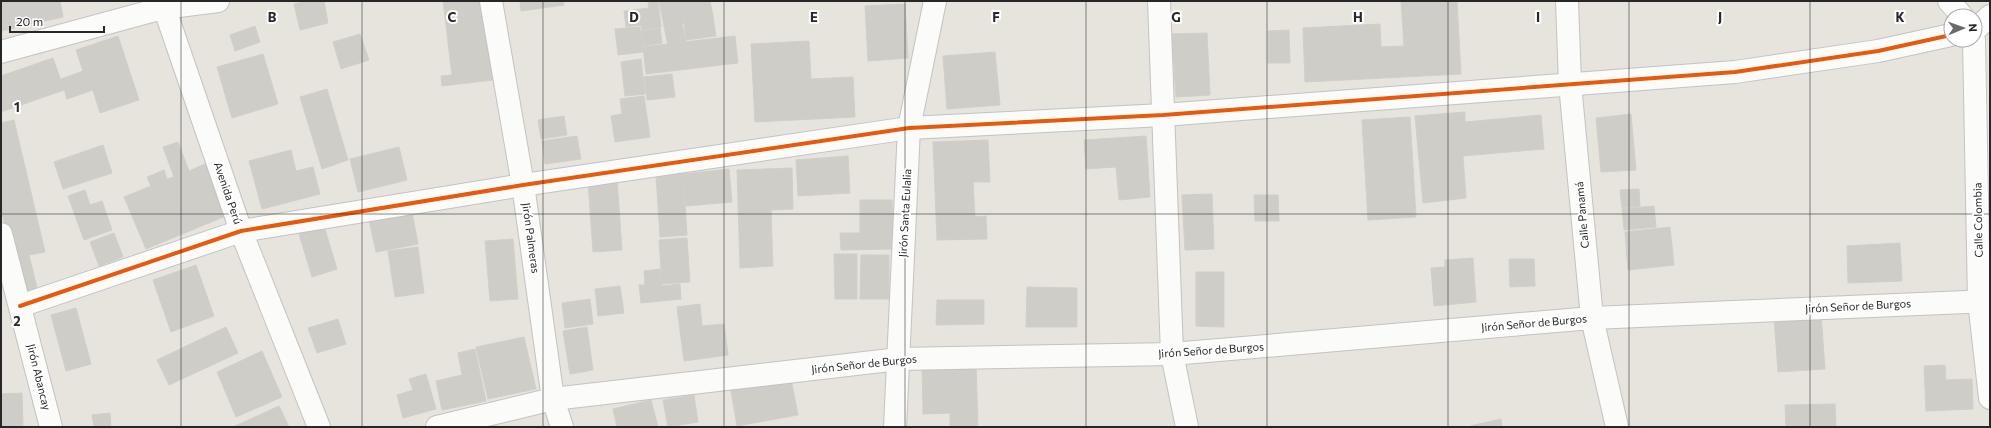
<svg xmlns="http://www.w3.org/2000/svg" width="1991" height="428" font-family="Commissioner,sans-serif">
<rect width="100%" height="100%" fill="#e6e4dd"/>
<g fill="#cfcdc8" stroke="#d1cfc9">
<path d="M1,1H60L63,17L1,31Z"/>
<path d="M307,1H324L328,23L300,30L294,4Z"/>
<path d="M443,1H484L493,80L442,86L441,76L452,75Z"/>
<path d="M520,1H563L564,5L521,11Z"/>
<path d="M648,1H658L661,27L642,30L641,25L626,27L624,11L649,8Z"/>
<path d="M659,1H710L713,17L682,23L687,47L669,51Z"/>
<path d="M1401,1H1457L1461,74L1305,82L1303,28L1380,24L1381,47L1404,46Z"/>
<path d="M905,4L908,58L868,61L865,6Z"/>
<path d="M712,11L716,36L686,40L683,15Z"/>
<path d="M255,26L260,42L235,51L230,35Z"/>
<path d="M640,27L643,52L618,55L615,29Z"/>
<path d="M660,28L662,43L643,46L641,31Z"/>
<path d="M1289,30L1290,63H1268V31Z"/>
<path d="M1207,33L1210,95L1176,97L1172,34Z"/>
<path d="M360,34L369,60L341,69L333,42Z"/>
<path d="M118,36L139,100L100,113L93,90L67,99L61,79L83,71L76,50Z"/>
<path d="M735,36L738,63L646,74L643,47Z"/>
<path d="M809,41L811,79L853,77L855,117L755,122L751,44Z"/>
<path d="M995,52L1000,105L947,109L943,56Z"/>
<path d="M263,54L278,104L232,118L217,67Z"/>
<path d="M53,58L64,90L1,112V76Z"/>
<path d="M641,59L645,94L625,96L621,62Z"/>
<path d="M672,74L675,97L647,100L644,77Z"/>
<path d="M327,89L348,160L322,169L300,97Z"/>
<path d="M644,96L650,137L615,142L611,116L622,114L620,99Z"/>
<path d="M1465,112V122L1541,115L1544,149L1463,156L1466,198L1423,203L1415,116Z"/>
<path d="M1631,114L1636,170L1601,172L1596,118Z"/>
<path d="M564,116L567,135L541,139L538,120Z"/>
<path d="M1410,117L1416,217L1368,220L1362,120Z"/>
<path d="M14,120L45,252L29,255L38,292L21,295L1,208V123Z"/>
<path d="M577,136L581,159L545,164L542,141Z"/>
<path d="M1146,136L1150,197L1119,200L1116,167L1086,169L1084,140Z"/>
<path d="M988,140L990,182H973L975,217L986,216L987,239L937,240L933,142Z"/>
<path d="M178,142L189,171L212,161L233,213L146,249L124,197L151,186L147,177L164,170L167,179L174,177L163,147Z"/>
<path d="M103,145L112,173L63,189L54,162Z"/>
<path d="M399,147L407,180L358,192L350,159Z"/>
<path d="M291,150L296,171L313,167L320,194L262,209L249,161Z"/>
<path d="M848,156L850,193L798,196L796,160Z"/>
<path d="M792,168L793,209L771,210L773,266L740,268L737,170Z"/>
<path d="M729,169L732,202L686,206L683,174Z"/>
<path d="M683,173L687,235L660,237L656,175Z"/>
<path d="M617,180L622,250L593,252L588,182Z"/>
<path d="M1639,189L1640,206L1622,208L1620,190Z"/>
<path d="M85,190L90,205L102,201L112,230L84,240L68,196Z"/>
<path d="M1212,194L1214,249L1185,250L1182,195Z"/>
<path d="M1254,195H1278L1279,221H1255Z"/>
<path d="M860,200H892L893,249L841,250L840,233H860Z"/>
<path d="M1654,206L1656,227L1624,230L1622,209Z"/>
<path d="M412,212L418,244L376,252L369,220Z"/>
<path d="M324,226L337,269L312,277L299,234Z"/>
<path d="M1670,227L1674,265L1628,270L1625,232Z"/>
<path d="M114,233L123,257L99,266L90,242Z"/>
<path d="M687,238L690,282L662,284L659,240Z"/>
<path d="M513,239L518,299L490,301L485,241Z"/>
<path d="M1900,243L1902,281L1848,283L1847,246Z"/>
<path d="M418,247L424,293L395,297L388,251Z"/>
<path d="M834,254H857V299H835Z"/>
<path d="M861,255H889V299H860Z"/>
<path d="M1473,258L1476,302L1434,306L1431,268L1445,267V260Z"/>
<path d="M1509,259H1534L1535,286L1510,287Z"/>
<path d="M196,265L214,316L171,332L153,280Z"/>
<path d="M660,269L662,286L680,284L681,299L641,303L639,285H645L644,271Z"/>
<path d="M1196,272H1224V327L1196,326Z"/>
<path d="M620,286L624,313L598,316L595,289Z"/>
<path d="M1027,287L1077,288V327H1026Z"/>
<path d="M590,299L593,324L565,328L562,303Z"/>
<path d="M937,300H984V324L936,325Z"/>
<path d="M700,304L702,326L724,324L728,355L684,361L677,307Z"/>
<path d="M76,308L91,364L66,371L51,315Z"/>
<path d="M1821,314L1825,369L1778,372L1774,317Z"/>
<path d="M338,319L346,344L317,353L308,328Z"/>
<path d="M226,327L238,353L169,385L157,360Z"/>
<path d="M587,327L593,370L570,374L563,331Z"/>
<path d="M524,337L536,389L488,399L476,347Z"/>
<path d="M475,349L486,401L442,410L436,381L462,375L458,353Z"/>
<path d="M262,351L282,397L236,417L217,372Z"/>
<path d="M976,362L978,427H950V413L923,414L922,363Z"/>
<path d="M1945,365L1946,380L1972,379L1973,409L1926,411L1924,366Z"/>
<path d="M426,374L436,409L403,418L397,395L413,390L409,379Z"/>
<path d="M790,374L798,415L737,426L730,385Z"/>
<path d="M22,393L23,427H1V394Z"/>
<path d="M694,395L698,422L668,427L663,400Z"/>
<path d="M651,400L658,427H617L613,409Z"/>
<path d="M1835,404L1836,427H1786L1785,405Z"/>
<path d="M279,406L289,427H233Z"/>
<path d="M110,413L111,427H94L92,415Z"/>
<path d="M1501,419L1502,427H1470V426Z"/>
</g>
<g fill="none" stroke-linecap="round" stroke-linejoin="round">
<g stroke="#c4c2c3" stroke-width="24">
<g id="minor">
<path d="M162,1L241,231L319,427"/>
<path d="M491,1L523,185L553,399L562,427"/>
<path d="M1159,1L1172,354L1187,427"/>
<path d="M1567,1L1570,84L1592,318L1617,427"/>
<path d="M1949,1L1962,16"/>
<path d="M1975,30L1990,16"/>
<path d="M1974,40L1979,301L1990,398"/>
<path d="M1,52L163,8L218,1"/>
<path d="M1,234L51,427"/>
<path d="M20,306L241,231L523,185L909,128L1163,115L1735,72L1878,51L1951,35"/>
<path d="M437,427L553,399L899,359L1172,354L1592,318L1990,301"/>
<path d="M895,427L909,128L935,1"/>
</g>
</g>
<use href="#minor" stroke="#fbfbfa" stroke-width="22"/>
<g stroke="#fff" stroke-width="6">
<path id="cycleway" d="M20,306L241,231L523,185L909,128L1163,115L1735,72L1878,51L1951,35"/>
</g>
<use href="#cycleway" stroke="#e8590c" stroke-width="4"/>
</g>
<path fill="none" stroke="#272727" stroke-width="1" stroke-opacity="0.55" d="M181,1V427M362,1V427M543,1V427M724,1V427M905,1V427M1086,1V427M1267,1V427M1448,1V427M1629,1V427M1810,1V427M1,214H1990"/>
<g text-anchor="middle" stroke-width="4" stroke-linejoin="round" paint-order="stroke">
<g font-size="11" fill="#272727" stroke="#fff">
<text transform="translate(228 193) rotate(71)" y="4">Avenida Perú</text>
<text transform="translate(905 213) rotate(-87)" y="4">Jirón Santa Eulalia</text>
<text transform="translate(1582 215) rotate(-95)" y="4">Calle Panamá</text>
<text transform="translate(1978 220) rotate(-91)" y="4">Calle Colombia</text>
<text transform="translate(531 238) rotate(82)" y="4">Jirón Palmeras</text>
<text transform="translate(1858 306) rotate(-3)" y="4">Jirón Señor de Burgos</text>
<text transform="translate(1534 323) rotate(-5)" y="4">Jirón Señor de Burgos</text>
<text transform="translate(1211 350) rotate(-4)" y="4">Jirón Señor de Burgos</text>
<text transform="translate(864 364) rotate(-6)" y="4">Jirón Señor de Burgos</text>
<text transform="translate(39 377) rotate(76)" y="4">Jirón Abancay</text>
</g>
</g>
<g font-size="13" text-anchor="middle" font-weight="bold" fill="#272727" stroke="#fff" stroke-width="4" stroke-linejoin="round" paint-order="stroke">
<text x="272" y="22">B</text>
<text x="452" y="22">C</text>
<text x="634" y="22">D</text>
<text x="814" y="22">E</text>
<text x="996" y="22">F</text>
<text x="1176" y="22">G</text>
<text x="1358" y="22">H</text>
<text x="1538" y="22">I</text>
<text x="1720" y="22">J</text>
<text x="1900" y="22">K</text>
<text x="17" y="112">1</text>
<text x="17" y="326">2</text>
</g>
<rect width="1991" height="428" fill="none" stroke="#272727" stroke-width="4"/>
<g transform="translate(1963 28) rotate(88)"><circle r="19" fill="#ffffff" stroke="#a9a9a9"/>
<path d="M0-3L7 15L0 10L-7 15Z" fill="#6a6967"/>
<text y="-6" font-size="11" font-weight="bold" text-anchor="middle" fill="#272727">N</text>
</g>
<path d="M10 26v6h94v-6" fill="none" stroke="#272727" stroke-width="2"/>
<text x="16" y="26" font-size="12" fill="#272727" stroke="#ffffff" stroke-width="3" paint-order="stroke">20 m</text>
</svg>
